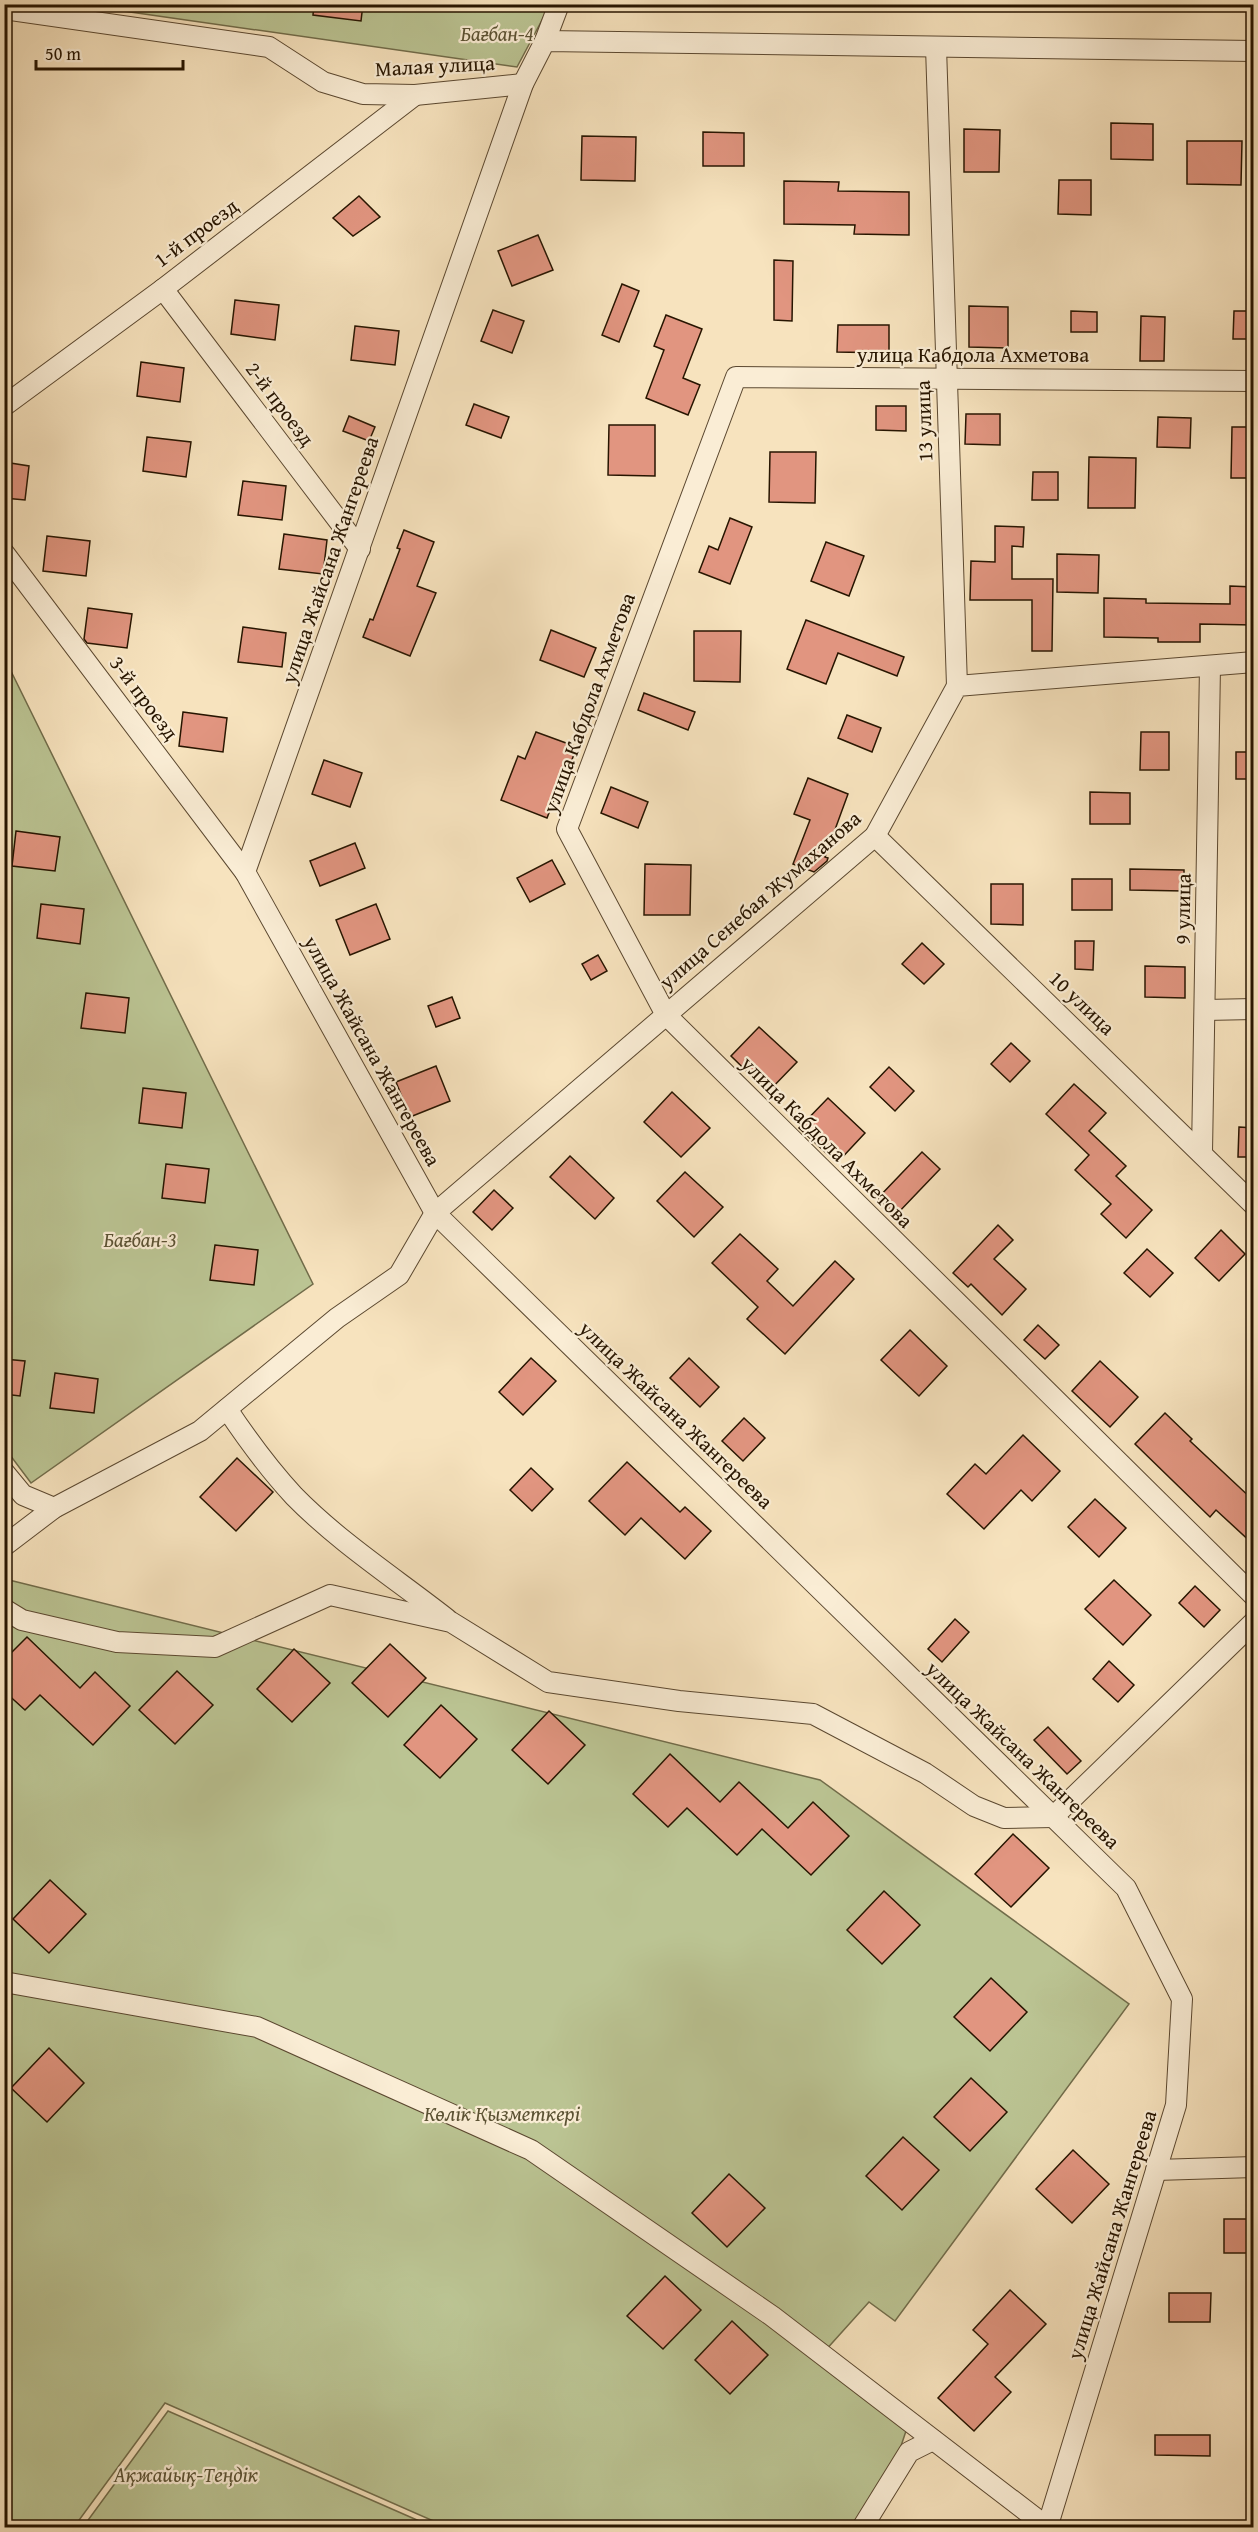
<svg xmlns="http://www.w3.org/2000/svg" width="1258" height="2532" font-family="'Gentium Book Plus',serif">
<rect width="100%" height="100%" fill="#f7e3be"/>
<filter id="stains"><feTurbulence type="fractalNoise" baseFrequency=".00333" numOctaves="4"/><feColorMatrix values="0 0 0 0 .2 0 0 0 0 .09 0 0 0 0 .02 0 0 0 .5 -.17"/></filter>
<radialGradient id="worn" r=".72"><stop offset=".6" stop-color="#630" stop-opacity="0"/><stop offset="1" stop-color="#630" stop-opacity=".3"/></radialGradient>
<g fill="#bbc493" stroke="#716c4a" stroke-width="1.5">
<path d="M81,5H550L517,67Z"/>
<path d="M4,657L313,1284L31,1483L4,1447Z"/>
<path d="M5,1579L820,1780L1129,2004L895,2321L869,2302L824,2352L908,2425L886,2491L863,2527H447L165,2403L74,2527L5,2528Z"/>
<path d="M168,2411L433,2527H83Z"/>
</g>
<g fill="#e19580" stroke="#271500" stroke-width="1.5">
<path d="M314,4H363L361,21L313,15Z"/>
<path d="M1111,123L1153,124V160L1111,159Z"/>
<path d="M964,129L1000,130L999,172H964Z"/>
<path d="M703,132L744,133V166H703Z"/>
<path d="M582,136L636,137L635,181L581,180Z"/>
<path d="M1187,141H1242L1241,185L1187,184Z"/>
<path d="M1059,180H1091V215L1058,214Z"/>
<path d="M784,181L839,182L838,191L909,192V235L854,234L855,225L784,224Z"/>
<path d="M359,196L380,217L353,236L333,218Z"/>
<path d="M538,235L553,270L512,286L498,251Z"/>
<path d="M774,260L793,261L792,321L774,320Z"/>
<path d="M622,284L639,291L619,342L602,335Z"/>
<path d="M235,300L279,305L275,340L231,334Z"/>
<path d="M969,306L1008,307V348L969,347Z"/>
<path d="M493,310L524,321L512,353L481,341Z"/>
<path d="M1071,311L1097,312V332H1071Z"/>
<path d="M1234,311H1254V339H1233Z"/>
<path d="M666,315L702,329L683,378L700,385L688,415L646,398L664,350L654,346Z"/>
<path d="M1141,316L1165,317L1164,361H1140Z"/>
<path d="M838,325H889V353L837,352Z"/>
<path d="M355,326L399,331L395,365L351,360Z"/>
<path d="M141,362L184,368L180,402L137,396Z"/>
<path d="M474,404L509,417L501,438L466,425Z"/>
<path d="M876,406H906V431L876,430Z"/>
<path d="M966,414H1000V445L965,444Z"/>
<path d="M349,416L375,427L369,441L343,431Z"/>
<path d="M1158,417L1191,418L1190,448L1157,447Z"/>
<path d="M609,425H655V476L608,475Z"/>
<path d="M1232,427H1254V478H1231Z"/>
<path d="M147,437L191,442L186,477L143,471Z"/>
<path d="M770,452H816L815,503L769,502Z"/>
<path d="M1089,457L1136,458L1135,508H1088Z"/>
<path d="M4,462L29,466L25,500L4,498Z"/>
<path d="M1033,472H1058V500H1032Z"/>
<path d="M243,481L286,486L282,520L238,515Z"/>
<path d="M730,518L752,527L730,584L699,572L709,546L718,550Z"/>
<path d="M995,526L1024,527L1023,547L1012,546V579H1053L1052,651H1032V600H970L971,561L995,562Z"/>
<path d="M404,530L434,542L417,586L436,593L410,656L363,637L370,619L373,620L400,549L397,548Z"/>
<path d="M284,534L327,540L323,574L279,569Z"/>
<path d="M47,536L90,541L86,576L43,571Z"/>
<path d="M826,542L864,556L849,596L811,581Z"/>
<path d="M1057,554L1099,555L1098,593L1057,592Z"/>
<path d="M1230,586L1254,587V625L1200,624V642H1158V638L1104,637V598L1146,599V603L1230,604Z"/>
<path d="M88,608L132,614L127,648L87,643L84,639Z"/>
<path d="M806,620L904,657L897,676L838,653L826,684L787,669Z"/>
<path d="M243,627L286,633L282,667L238,662Z"/>
<path d="M551,630L596,648L584,677L540,660Z"/>
<path d="M694,631H741L740,682L694,681Z"/>
<path d="M644,693L695,712L688,730L638,710Z"/>
<path d="M183,712L227,718L223,752L179,746Z"/>
<path d="M847,715L881,728L872,752L838,738Z"/>
<path d="M536,732L577,747L571,762L569,761L547,818L501,800L518,756L525,759Z"/>
<path d="M1141,732H1169V770H1140Z"/>
<rect x="1236" y="752" width="18" height="27"/>
<path d="M324,760L362,773L350,807L312,794Z"/>
<path d="M808,778L848,794L825,857L828,858L827,861L814,872L793,864L810,820L794,814Z"/>
<path d="M611,787L648,802L638,828L601,813Z"/>
<path d="M1090,792L1130,793V824H1090Z"/>
<path d="M16,831L60,837L55,871L12,866Z"/>
<path d="M355,843L365,868L320,886L310,861Z"/>
<path d="M552,860L565,884L530,902L517,878Z"/>
<path d="M645,864L691,865L690,915H644Z"/>
<path d="M1130,869L1184,870V891L1130,890Z"/>
<rect x="1072" y="879" width="40" height="31"/>
<path d="M991,884H1023V925L991,924Z"/>
<path d="M41,904L84,909L80,944L37,938Z"/>
<path d="M376,904L390,939L350,955L336,920Z"/>
<path d="M1075,941H1094L1093,970L1075,969Z"/>
<path d="M922,943L944,964L924,984L902,964Z"/>
<path d="M598,955L607,971L591,980L582,964Z"/>
<path d="M1145,966L1185,967V998L1145,997Z"/>
<path d="M86,993L129,998L125,1033L81,1028Z"/>
<path d="M452,997L460,1018L436,1027L428,1006Z"/>
<path d="M759,1027L797,1062L768,1092L731,1056Z"/>
<path d="M1011,1043L1030,1061L1010,1082L991,1064Z"/>
<path d="M436,1066L450,1101L410,1117L396,1082Z"/>
<path d="M889,1067L914,1091L895,1111L870,1087Z"/>
<path d="M1074,1084L1106,1113L1089,1131L1126,1166L1116,1176L1152,1210L1126,1238L1101,1214L1111,1204L1075,1170L1089,1155L1046,1114Z"/>
<path d="M143,1088L186,1093L182,1128L139,1123Z"/>
<path d="M672,1092L710,1128L681,1157L644,1122Z"/>
<path d="M828,1098L865,1133L837,1163L799,1128Z"/>
<path d="M1239,1127L1254,1128V1157H1238Z"/>
<path d="M922,1152L940,1169L896,1215L878,1198Z"/>
<path d="M570,1156L614,1198L595,1219L550,1177Z"/>
<path d="M166,1164L209,1169L205,1203L162,1198Z"/>
<path d="M685,1172L723,1207L694,1237L657,1201Z"/>
<path d="M494,1190L513,1208L492,1230L473,1212Z"/>
<path d="M998,1225L1013,1240L994,1259L1026,1289L1002,1315L971,1284L968,1287L953,1273Z"/>
<path d="M1221,1230L1245,1254L1219,1281L1195,1258Z"/>
<path d="M740,1234L778,1269L767,1281L793,1306L835,1261L854,1279L785,1354L747,1319L758,1307L712,1263Z"/>
<path d="M215,1245L258,1250L254,1285L210,1280Z"/>
<path d="M1147,1249L1173,1273L1150,1297L1124,1273Z"/>
<path d="M1038,1325L1059,1345L1045,1359L1024,1340Z"/>
<path d="M910,1330L947,1366L919,1396L881,1360Z"/>
<path d="M531,1358L556,1381L523,1415L499,1392Z"/>
<path d="M689,1358L719,1387L700,1407L670,1378Z"/>
<path d="M4,1359L25,1361L20,1396L4,1394Z"/>
<path d="M1100,1361L1138,1397L1110,1427L1072,1391Z"/>
<path d="M55,1373L98,1379L94,1413L50,1408Z"/>
<path d="M1165,1413L1192,1439L1190,1441L1254,1501V1545L1216,1510L1210,1517L1135,1444Z"/>
<path d="M744,1418L765,1438L743,1461L722,1441Z"/>
<path d="M1023,1435L1060,1471L1032,1501L1021,1490L984,1529L947,1494L975,1464L986,1474Z"/>
<path d="M237,1458L273,1492L236,1531L200,1497Z"/>
<path d="M627,1462L680,1512L685,1507L711,1531L685,1559L641,1518L625,1535L589,1501Z"/>
<path d="M531,1468L553,1489L532,1511L510,1490Z"/>
<path d="M1095,1499L1126,1528L1099,1557L1068,1527Z"/>
<path d="M1114,1580L1151,1615L1123,1645L1085,1609Z"/>
<path d="M1195,1586L1220,1610L1204,1627L1179,1603Z"/>
<path d="M955,1619L969,1632L942,1662L928,1649Z"/>
<path d="M27,1637L80,1688L95,1672L130,1706L93,1745L40,1695L25,1710L4,1691V1660Z"/>
<path d="M390,1644L426,1678L388,1717L352,1683Z"/>
<path d="M294,1649L330,1683L292,1722L257,1689Z"/>
<path d="M1109,1661L1134,1685L1118,1702L1093,1679Z"/>
<path d="M177,1671L213,1705L175,1744L139,1710Z"/>
<path d="M441,1705L477,1739L440,1778L404,1745Z"/>
<path d="M549,1711L585,1745L548,1784L512,1750Z"/>
<path d="M1048,1727L1081,1761L1067,1774L1034,1740Z"/>
<path d="M670,1754L720,1802L739,1782L788,1828L813,1802L849,1836L811,1875L762,1829L737,1855L687,1808L668,1827L633,1794Z"/>
<path d="M1013,1834L1049,1868L1011,1907L975,1874Z"/>
<path d="M50,1880L86,1914L49,1953L13,1919Z"/>
<path d="M884,1891L920,1925L882,1964L847,1930Z"/>
<path d="M991,1978L1027,2012L990,2051L954,2017Z"/>
<path d="M49,2048L84,2083L47,2122L11,2088Z"/>
<path d="M971,2078L1007,2112L970,2151L934,2117Z"/>
<path d="M903,2137L939,2170L902,2210L866,2176Z"/>
<path d="M1073,2150L1109,2184L1072,2223L1036,2189Z"/>
<path d="M729,2174L765,2208L727,2247L692,2213Z"/>
<rect x="1224" y="2219" width="30" height="34"/>
<path d="M665,2276L701,2310L663,2349L627,2316Z"/>
<path d="M1010,2290L1046,2324L995,2377L1011,2392L974,2431L938,2398L988,2344L973,2330Z"/>
<path d="M1169,2293H1211L1210,2322H1169Z"/>
<path d="M732,2321L768,2355L730,2394L695,2360Z"/>
<path d="M1155,2435H1210V2456L1155,2455Z"/>
</g>
<g fill="none" stroke-linecap="round" stroke-linejoin="round">
<g stroke="#5b4830" stroke-width="22">
<g id="minor">
<path d="M4,9L269,47L323,82L363,94L415,95L523,84"/>
<path d="M545,41L559,4"/>
<path d="M936,47L957,686"/>
<path d="M163,289L360,549"/>
<path d="M1254,381L736,377L567,829L666,1015L1254,1596"/>
<path d="M4,406L163,289L415,95"/>
<path d="M4,553L245,872"/>
<path d="M875,836L1254,1205"/>
<path d="M1205,1010L1254,1009"/>
<path d="M1202,1153L1210,666"/>
<path d="M227,1409C247,1439 269,1469 294,1496C339,1542 396,1579 447,1619"/>
<path d="M4,1472L23,1495L54,1508"/>
<path d="M4,1546L54,1508L200,1431L337,1318L399,1275L435,1213L875,836L957,686L1254,662"/>
<path d="M4,1609L22,1620L117,1642L215,1647L330,1595L451,1622L548,1682L679,1701L813,1714L925,1773L974,1806L1004,1818L1053,1817L1254,1622"/>
<path d="M4,1982L257,2027L531,2150L772,2316L1047,2527"/>
<path d="M1156,2170L1254,2167"/>
<path d="M862,2528L909,2452L933,2440"/>
<path d="M1047,2528L1176,2105L1182,1999L1126,1888L435,1213L245,872L523,84L545,41L1254,51"/>
</g>
</g>
<use href="#minor" stroke="#faedd5" stroke-width="20"/>
</g>
<g text-anchor="middle" stroke-width="4.5" stroke-linejoin="round" paint-order="stroke">
<g font-size="21" font-style="italic" fill="#5b5233" stroke="#faedd5">
<text x="497" y="41">Бағбан-4</text>
<text x="140" y="1247">Бағбан-3</text>
<text x="502" y="2121">Көлік Қызметкері</text>
<text x="186" y="2482">Ақжайық-Теңдік</text>
</g>
<g font-size="21" fill="#271500" stroke="#faedd5">
<text transform="translate(435 66) rotate(-3)" y="7">Малая улица</text>
<text transform="translate(196 233) rotate(-37)" y="7">1-й проезд</text>
<text x="973" y="362">улица Кабдола Ахметова</text>
<text transform="translate(280 404) rotate(53)" y="7">2-й проезд</text>
<text transform="translate(924 421) rotate(-92)" y="7">13 улица</text>
<text transform="translate(330 560) rotate(-71)" y="7">улица Жайсана Жангереева</text>
<text transform="translate(144 698) rotate(53)" y="7">3-й проезд</text>
<text transform="translate(589 703) rotate(-70)" y="7">улица Кабдола Ахметова</text>
<text transform="translate(760 900) rotate(-41)" y="7">улица Сенебая Жумаханова</text>
<text transform="translate(1183 909) rotate(-89)" y="7">9 улица</text>
<text transform="translate(1082 1003) rotate(44)" y="7">10 улица</text>
<text transform="translate(372 1051) rotate(61)" y="7">улица Жайсана Жангереева</text>
<text transform="translate(827 1142) rotate(45)" y="7">улица Кабдола Ахметова</text>
<text transform="translate(676 1415) rotate(44)" y="7">улица Жайсана Жангереева</text>
<text transform="translate(1023 1755) rotate(44)" y="7">улица Жайсана Жангереева</text>
<text transform="translate(1112 2235) rotate(-73)" y="7">улица Жайсана Жангереева</text>
</g>
</g>
<rect width="1258" height="2532" fill="none" stroke="#f7e3be" stroke-width="24"/>
<rect x="6" y="6" width="1246" height="2520" fill="none" stroke="#271500" stroke-width="3"/>
<rect x="12" y="12" width="1234" height="2508" fill="none" stroke="#271500" stroke-width="1.5"/>
<path d="M36 60v9h147v-9" fill="none" stroke="#271500" stroke-width="3"/>
<text x="45" y="60" font-size="18" fill="#271500" stroke="#faedd5" stroke-width="4.5" paint-order="stroke">50 m</text>
<rect width="100%" height="100%" filter="url(#stains)"/>
<rect width="100%" height="100%" fill="url(#worn)"/>
</svg>
